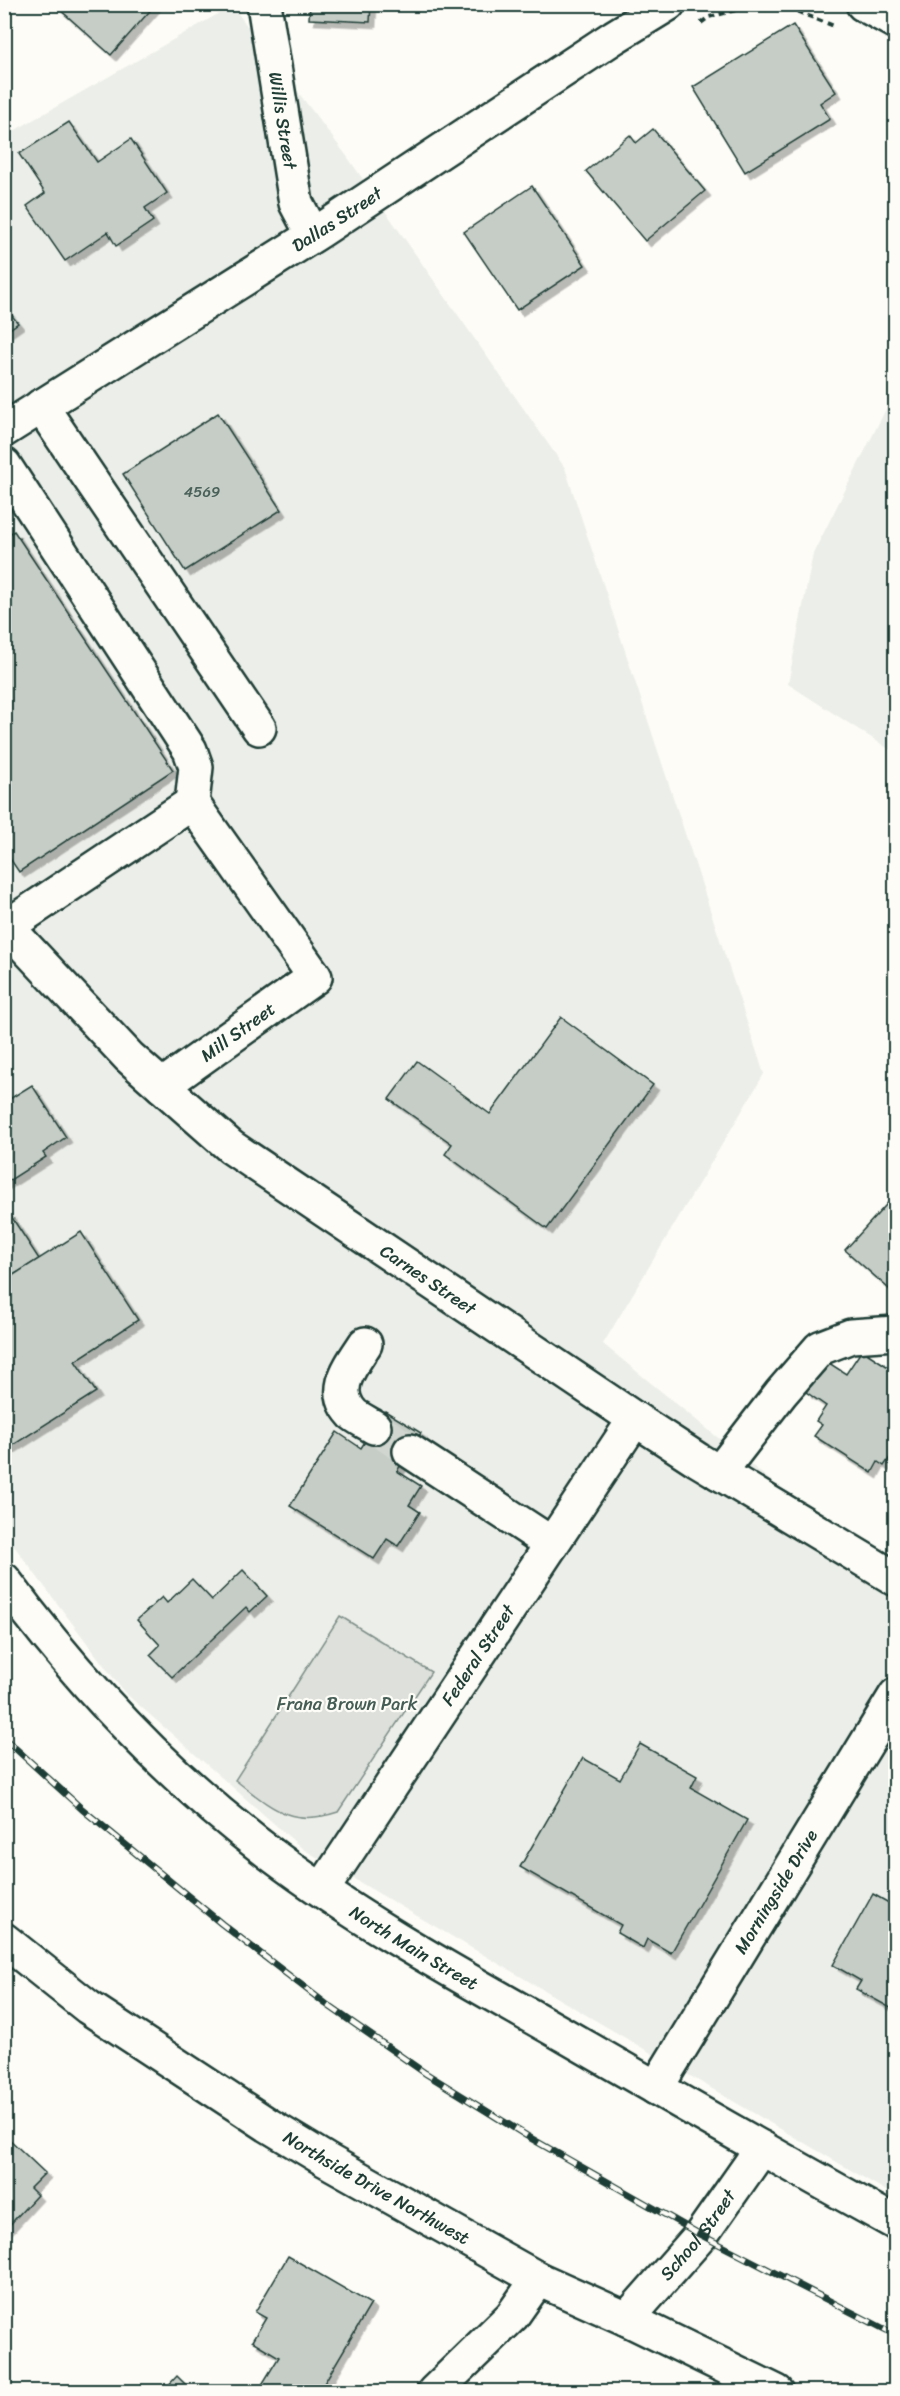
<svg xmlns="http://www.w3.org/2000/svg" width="900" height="2396" font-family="Sriracha,sans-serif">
<defs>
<filter id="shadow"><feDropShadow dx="5.5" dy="5.5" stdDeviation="0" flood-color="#0004"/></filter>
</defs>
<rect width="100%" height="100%" fill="#fdfcf7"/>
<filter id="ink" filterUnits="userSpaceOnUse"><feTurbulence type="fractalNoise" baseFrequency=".0167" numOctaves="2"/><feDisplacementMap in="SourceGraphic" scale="12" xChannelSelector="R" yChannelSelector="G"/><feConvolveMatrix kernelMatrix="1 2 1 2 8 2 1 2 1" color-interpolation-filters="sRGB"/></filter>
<g filter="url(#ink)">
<g fill="#eceee9">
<path d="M232,6L346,155L565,468L764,1074L603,1344L895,1582V2196L303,1849L124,1692L5,1534V136Z"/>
<path d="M895,391V753L788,684L813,554Z"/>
</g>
<path fill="#dde0db" stroke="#7e8e88" stroke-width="1.5" d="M340,1616L431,1672L338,1812C290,1828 271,1807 235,1780Z"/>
<g fill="#c6cdc7" stroke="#1f3d34" stroke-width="1.5" filter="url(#shadow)">
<path d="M59,4H156L111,55L57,7Z"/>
<path d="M310,4H371L370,22L309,19Z"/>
<path d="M793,25L836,92L820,103L830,119L745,172L693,87Z"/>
<path d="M69,122L97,162L131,139L167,193L145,208L153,221L116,246L108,232L65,261L27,206L45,193L19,154Z"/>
<path d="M653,129L705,191L645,241L586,171L630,135L636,143Z"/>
<path d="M532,186L585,265L517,310L464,232Z"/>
<path d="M4,306L18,323L4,333Z"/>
<path d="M218,413L281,510L185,571L123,474Z"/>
<path d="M14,531L173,770L19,872L4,850V537Z"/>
<path d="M561,1017L653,1085L547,1229L445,1154L452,1144L389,1099L417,1061L490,1114Z"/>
<path d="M32,1085L66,1137L43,1153L46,1157L4,1184V1095L8,1100Z"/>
<path d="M896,1194V1295L845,1250Z"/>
<path d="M9,1213L39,1259L4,1281V1216Z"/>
<path d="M81,1232L138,1320L75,1361L96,1392L4,1451V1281Z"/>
<path d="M862,1350L896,1372V1449L884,1466L878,1462L872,1473L814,1436L822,1425L816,1421L826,1406L806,1392L826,1361L846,1374Z"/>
<path d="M385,1411L421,1433L397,1471L421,1486L409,1505L420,1512L398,1546L387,1539L374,1559L290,1506L337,1432L361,1448Z"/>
<path d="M243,1570L267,1596L250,1612L246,1607L172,1677L150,1655L160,1645L137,1620L162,1597L167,1603L192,1579L212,1600Z"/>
<path d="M640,1744L697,1776L691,1788L747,1820L671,1953L647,1939L643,1948L631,1941L617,1933L621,1925L520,1867L583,1758L620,1779Z"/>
<path d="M873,1894L896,1907V2011L856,1989L861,1981L833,1965Z"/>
<path d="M7,2137L45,2173L30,2188L37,2195L4,2231V2140Z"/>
<path d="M288,2256L371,2304L319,2392L258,2391L279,2357L252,2341L266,2318L255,2312Z"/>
<path d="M177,2376L193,2392H162Z"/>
</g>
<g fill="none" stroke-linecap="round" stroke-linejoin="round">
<path stroke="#d1d6d0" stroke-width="33" stroke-dasharray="33 16" stroke-linecap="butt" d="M374,1427L410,1451"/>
<g stroke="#1f3d34" stroke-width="38">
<g id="minor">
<path id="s1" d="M264,4L296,203L313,235"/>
<path d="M863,4L896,22"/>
<path d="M41,406L259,728"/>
<path id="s2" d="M4,430L320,231L614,37L668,4"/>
<path d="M4,465L190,750L196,767L192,803"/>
<path id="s3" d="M4,924L129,1057L231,1147L635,1419L698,1460L896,1579"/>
<path d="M6,927L192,803L315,977L162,1086"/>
<path d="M365,1344C351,1366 330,1390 353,1414C359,1419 368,1423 374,1427"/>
<path d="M410,1451L552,1544"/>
<path d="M719,1473L781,1393L820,1348L851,1336L896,1333"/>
<path id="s4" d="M322,1890L635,1419"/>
<path id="s5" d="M4,1940L88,2007L268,2125L326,2160L538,2279L627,2319L777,2392"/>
<path id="s6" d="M656,2088L896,1695"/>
<path id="s7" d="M627,2319L701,2235L762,2148"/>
<path d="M434,2392L512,2316L538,2279"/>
</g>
</g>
<g stroke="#1f3d34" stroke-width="38">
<g id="major">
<path id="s8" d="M4,1580C80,1683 170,1778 272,1855C364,1924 466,1979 566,2036C675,2099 785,2162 896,2223"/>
</g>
</g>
<g stroke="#1f3d34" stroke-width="4" stroke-dasharray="6 4.5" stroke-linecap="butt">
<path d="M778,4L834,26"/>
<path d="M701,23L709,17L759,4"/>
</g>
<use href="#minor" stroke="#fdfcf7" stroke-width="33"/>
<use href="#major" stroke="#fdfcf7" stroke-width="33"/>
<g stroke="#1f3d34" stroke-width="7">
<path id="rail" d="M4,1738L82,1809L222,1924L326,2004L425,2073L527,2136L701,2235L896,2335"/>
</g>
<use href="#rail" stroke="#fdfcf7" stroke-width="4.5" stroke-dasharray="14" stroke-linecap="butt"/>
</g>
</g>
<g text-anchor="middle" stroke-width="4.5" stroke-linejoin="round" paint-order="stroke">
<g font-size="15" fill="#496159">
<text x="202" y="497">4569</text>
</g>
<g font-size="18" fill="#1f3d34" stroke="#fdfcf7">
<text dy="6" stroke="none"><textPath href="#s1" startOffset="118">Willis Street</textPath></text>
<text dy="6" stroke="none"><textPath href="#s2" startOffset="394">Dallas Street</textPath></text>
<text transform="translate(238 1032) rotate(-36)" y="6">Mill Street</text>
<text dy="6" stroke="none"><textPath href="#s3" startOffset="556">Carnes Street</textPath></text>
<text dy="6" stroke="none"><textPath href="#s4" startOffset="282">Federal Street</textPath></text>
<text dy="6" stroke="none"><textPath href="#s6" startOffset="230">Morningside Drive</textPath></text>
<text dy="6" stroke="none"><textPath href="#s8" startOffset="555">North Main Street</textPath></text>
<text dy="6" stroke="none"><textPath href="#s5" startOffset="448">Northside Drive Northwest</textPath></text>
<text dy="6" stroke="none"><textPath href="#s7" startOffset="110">School Street</textPath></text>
</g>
<g font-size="18" fill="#455e55" stroke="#fdfcf7">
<text x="347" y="1710">Frana Brown Park</text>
</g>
</g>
<rect width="900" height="2396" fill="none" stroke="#fdfcf7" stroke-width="24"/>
<rect x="12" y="12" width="876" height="2372" fill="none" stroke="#1f3d34" stroke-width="2" filter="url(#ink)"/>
</svg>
